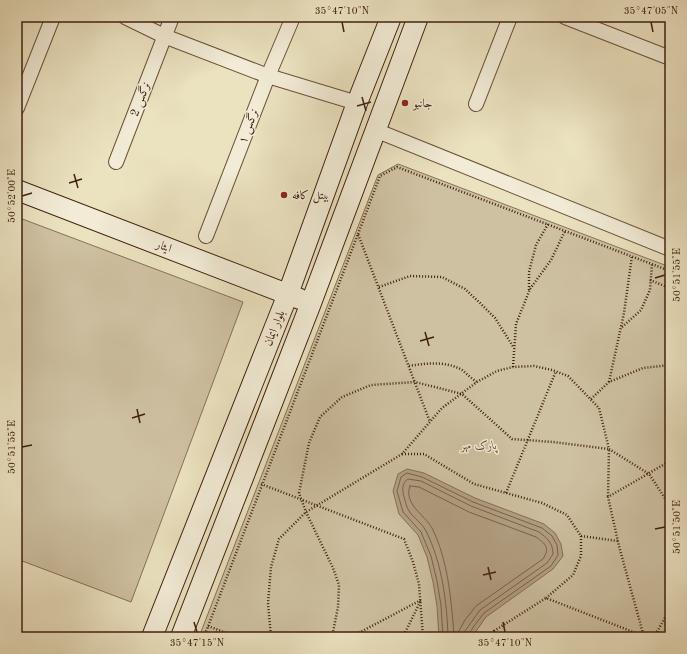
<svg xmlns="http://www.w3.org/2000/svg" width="687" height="654" font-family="'Old Standard TT',Amiri,serif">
<rect width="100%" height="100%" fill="#ebe2c0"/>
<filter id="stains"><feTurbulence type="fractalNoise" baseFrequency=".005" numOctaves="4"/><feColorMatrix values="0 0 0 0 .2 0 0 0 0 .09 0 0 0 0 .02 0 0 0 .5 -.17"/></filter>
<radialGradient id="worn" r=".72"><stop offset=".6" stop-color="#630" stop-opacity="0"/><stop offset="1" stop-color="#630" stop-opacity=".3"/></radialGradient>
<g fill="#cec1a2" stroke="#887058">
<path d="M398,164L670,267V637H199L378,175Z"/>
<path d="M17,217L243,302L131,602L17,559Z"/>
</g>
<path fill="#b2a084" stroke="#856d55" d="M407,469L424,473L475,498L544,524L555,533L561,544L563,556L553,569L486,617L472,637H439L437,606L433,582L427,557L418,535L399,514L393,491L398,474Z"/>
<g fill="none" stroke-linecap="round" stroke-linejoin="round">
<g stroke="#7a604a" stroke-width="1">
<path d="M410,486L419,487L469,512L536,537C546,544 550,548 543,559L476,606L465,620L456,636L454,634C451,599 448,560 432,528C425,515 403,504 410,486Z"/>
<path d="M443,637L441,605L437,581L431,556L421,532L403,512L397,491L401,477L407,473L422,477L473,502L542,528L552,536L557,545L558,555L551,566L484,613L474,626L469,634V637"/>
<path d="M448,637C447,602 442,563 426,531C421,521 409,516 406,504C404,496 399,485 408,479L421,481L471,506L539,532C547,538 553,543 553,554L547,563L480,610L465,631L464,637"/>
</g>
<g stroke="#6c503b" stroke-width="16">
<g id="street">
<path d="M125,17L164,36L268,76L357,103"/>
<path d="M565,17L670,58"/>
<path d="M476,104L510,17"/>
<path d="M17,108L53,17"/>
<path d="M375,130L670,249"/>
<path d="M116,162L172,17"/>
<path d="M206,236L268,76L293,17"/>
</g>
</g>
<g stroke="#42200f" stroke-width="22">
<g id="secondary">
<path d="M17,190L300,299"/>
<path d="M152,637L288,294L357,103L391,17"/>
<path d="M181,637L311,303L418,17"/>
</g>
</g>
<g stroke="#42200f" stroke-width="2.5" stroke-dasharray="1 2" stroke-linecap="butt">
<path d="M358,234L380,176L397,167L670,271"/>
<path d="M650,280L667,287L670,290"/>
<path d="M379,287L410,276L442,277L465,289L480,303L495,318L514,348"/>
<path d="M529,290V272L536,245L548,224"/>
<path d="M622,327L641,310L650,290L652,264"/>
<path d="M409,366C426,363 447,361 462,370C467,374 472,379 477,382"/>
<path d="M513,367L516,324L530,289L551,260L565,231"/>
<path d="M609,382L624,313L632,256"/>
<path d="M591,399L609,382L643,368L670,365"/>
<path d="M402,454H424L474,484L542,503L567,515L581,536V556L573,575L546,598"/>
<path d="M261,484L404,539L413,562L419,584L423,637"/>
<path d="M506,493L556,371"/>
<path d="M581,536L618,541"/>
<path d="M208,626L237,637"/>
<path d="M494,631L546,598L646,637"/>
<path d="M204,637L358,234L430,422"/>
<path d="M271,637L268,603L271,567L279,539L306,512L402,454L442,408L477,382L497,371L513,367L534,366L552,370L568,376L599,408L609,449L649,474L670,506"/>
<path d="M332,637L338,607L339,585L333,568L306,512L299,493L309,443L320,417L342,397L371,385L415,382L462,394L512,439L553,442L609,449L608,497"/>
<path d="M351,637L421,600L403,637"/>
<path d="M491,637L494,631L497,637"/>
<path d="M644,637L619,546L608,497L670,461"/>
<path d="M654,637L670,609"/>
</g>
<use href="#street" stroke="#f2ecd6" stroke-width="14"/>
<use href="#secondary" stroke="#f2ecd6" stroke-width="20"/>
</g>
<path fill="none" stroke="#42200f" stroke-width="1.5" d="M342,22L344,32M651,22L653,32M362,97L366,111M357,106L371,102M74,174L78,188M69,183L82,179M22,196L32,193M655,278L665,275M425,332L429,346M420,341L434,337M137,409L140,423M132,418L145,414M22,447L32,445M655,529L665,527M488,567L491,580M483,575L496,572M194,622L197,632M503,622L505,632"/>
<g fill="#8f2418" stroke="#f2ecd6" stroke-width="1.5">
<circle cx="405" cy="103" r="4"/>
<circle cx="284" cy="195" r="4"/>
</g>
<g text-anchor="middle" stroke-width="3" stroke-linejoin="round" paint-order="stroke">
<g font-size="12" fill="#42200f" stroke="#f2ecd6">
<text transform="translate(140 99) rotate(-69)" y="4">نرگس 2</text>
<text transform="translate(248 126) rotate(-69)" y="4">نرگس ۱</text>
<text transform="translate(164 246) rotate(21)" y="4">ایثار</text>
<text transform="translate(274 328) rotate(-68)" y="4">بلوار ایمان</text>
</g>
<g font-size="12" fill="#42200f" stroke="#f2ecd6" text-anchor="start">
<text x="413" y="107">جانبو</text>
<text x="292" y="199">بیتل کافه</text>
</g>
<g font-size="12" font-style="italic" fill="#654834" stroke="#f2ecd6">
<text x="479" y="449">پارک مهر</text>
</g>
</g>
<rect width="687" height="654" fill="none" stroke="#ebe2c0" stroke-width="44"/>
<rect x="22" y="22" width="643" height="610" fill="none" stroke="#42200f" stroke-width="1.5"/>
<g font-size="10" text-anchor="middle" fill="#42200f">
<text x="342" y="14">35°47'10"N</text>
<text x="651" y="14">35°47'05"N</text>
<text transform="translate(11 196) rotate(-90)" y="4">50°52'00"E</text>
<text transform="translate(676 275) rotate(-90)" y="4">50°51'55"E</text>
<text transform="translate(11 447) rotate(-90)" y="4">50°51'55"E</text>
<text transform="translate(676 527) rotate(-90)" y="4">50°51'50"E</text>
<text x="197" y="646">35°47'15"N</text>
<text x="505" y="646">35°47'10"N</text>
</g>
<rect width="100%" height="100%" filter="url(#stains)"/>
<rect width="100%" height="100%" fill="url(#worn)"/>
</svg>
